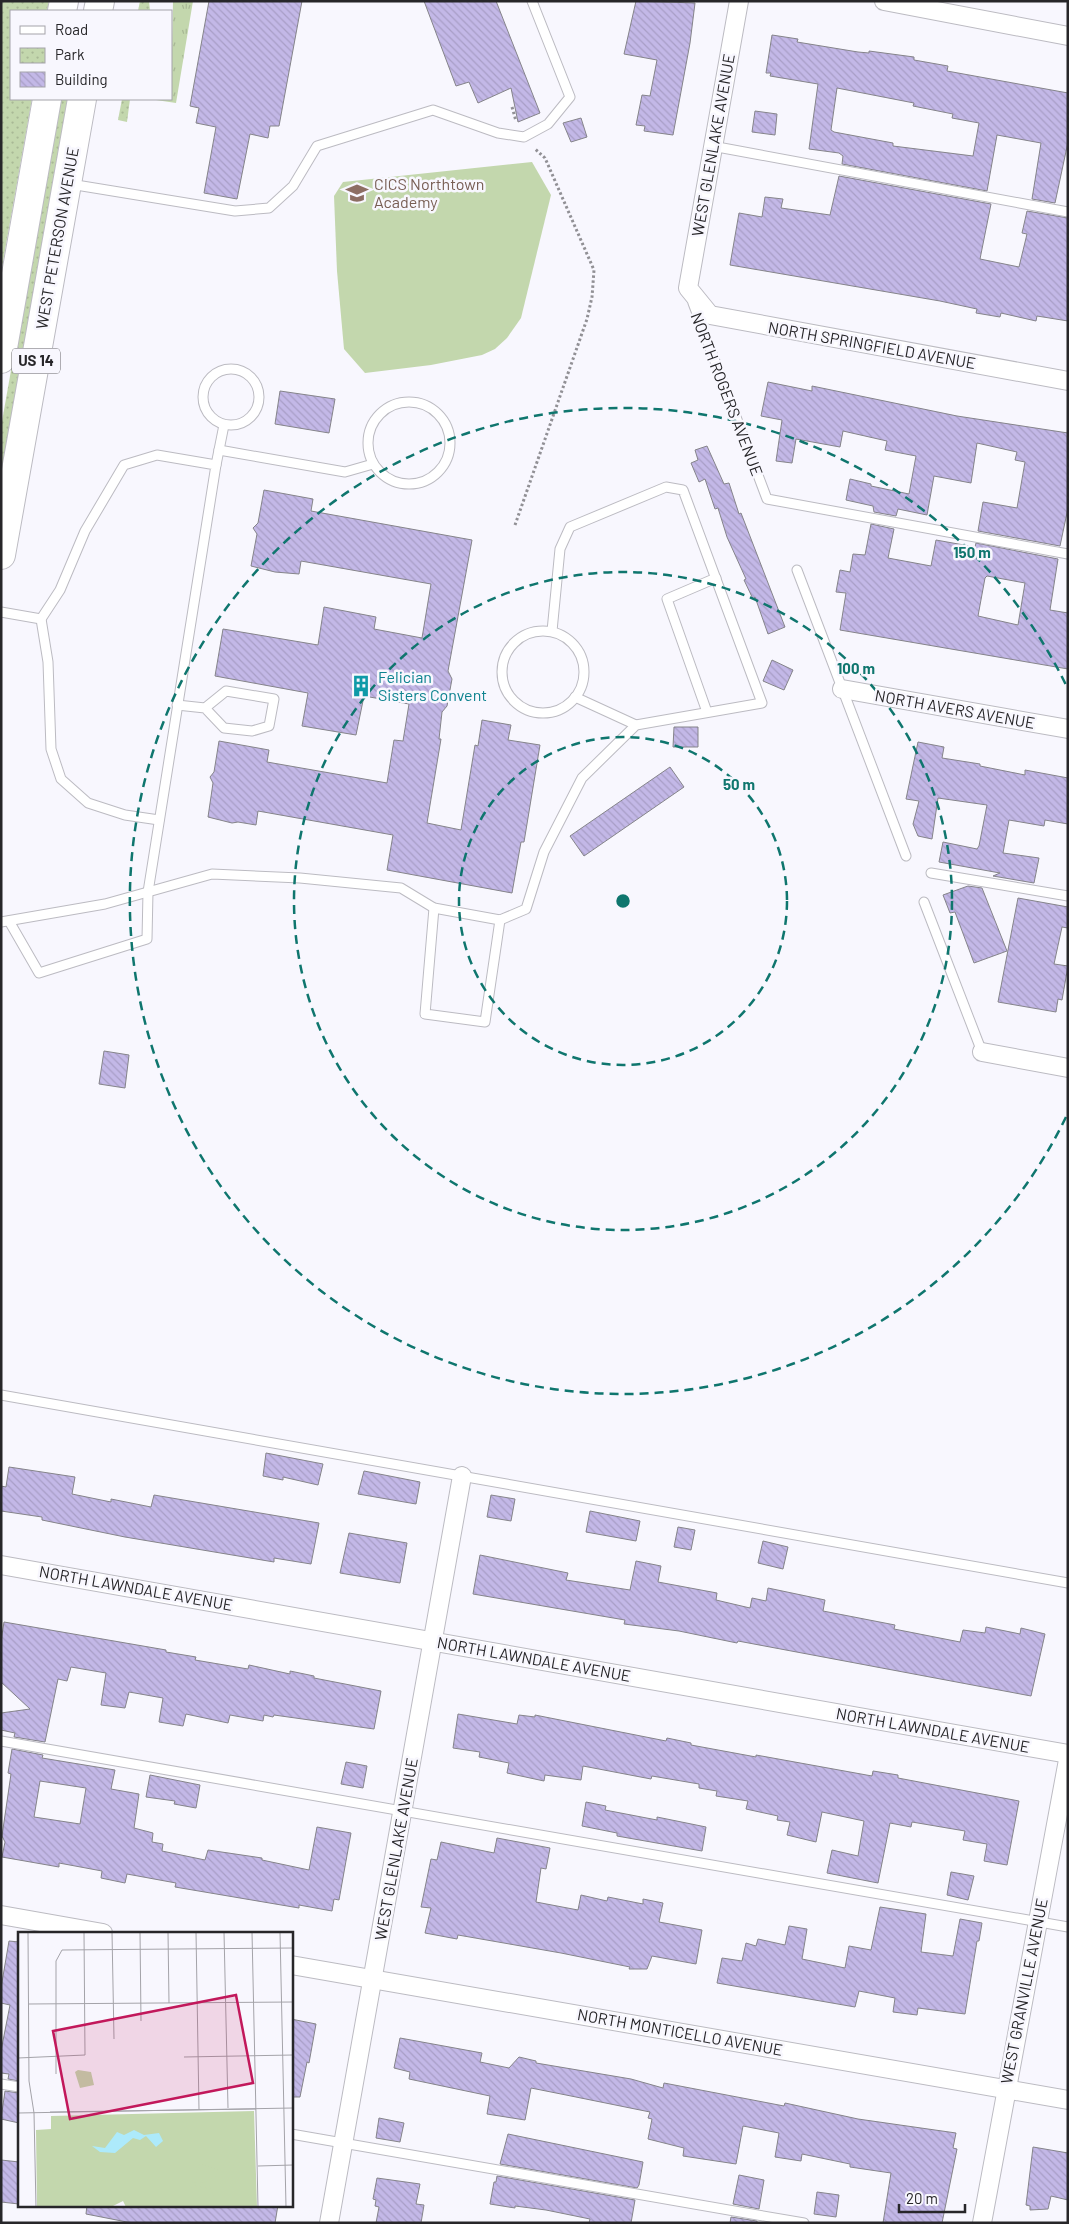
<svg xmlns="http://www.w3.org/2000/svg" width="1069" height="2224" font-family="Barlow,sans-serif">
<defs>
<pattern id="grass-tufts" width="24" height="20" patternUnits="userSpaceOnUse" patternTransform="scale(1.25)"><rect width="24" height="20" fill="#c3d7ad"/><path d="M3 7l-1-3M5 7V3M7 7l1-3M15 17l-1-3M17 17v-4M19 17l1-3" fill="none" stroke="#a8b895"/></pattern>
<pattern id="park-dots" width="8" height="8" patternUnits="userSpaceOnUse" patternTransform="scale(1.25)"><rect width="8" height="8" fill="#c3d7ad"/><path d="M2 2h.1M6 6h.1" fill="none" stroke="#a8b895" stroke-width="1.8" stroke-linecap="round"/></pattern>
<pattern id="building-back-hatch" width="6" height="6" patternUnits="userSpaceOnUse" patternTransform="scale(1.25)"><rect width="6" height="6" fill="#c3b8e7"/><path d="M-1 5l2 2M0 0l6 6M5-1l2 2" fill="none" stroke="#a89ec6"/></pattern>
</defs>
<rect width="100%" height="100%" fill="#f8f7fe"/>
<path fill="url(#grass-tufts)" d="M173,1H193L176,103L156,100L171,99Z"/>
<g fill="url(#park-dots)">
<path d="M1,1H49L47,11H11V99H32L1,273Z"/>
<path d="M140,1H149L150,11H138Z"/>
<path d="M59,99H69L1,476V427Z"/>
<path d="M122,99H130L127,122L118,120Z"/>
</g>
<path fill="#c3d7ad" d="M532,162L551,195L521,318L507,338L495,349L482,355L431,365L365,373L344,349L337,271L334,196L343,182Z"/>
<g fill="url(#building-back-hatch)" stroke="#85848a" fill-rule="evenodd">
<path d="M209,1H302L279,126H270L268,138L250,134L237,199L204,193L216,127L196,123L199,108L190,106Z"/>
<path d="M424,1H496L540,113L518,122L511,88L478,103L469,82L456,86Z"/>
<path d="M636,1L695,3L690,43L673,135L644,131L645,126L636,125L642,95L650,96L657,60L624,54Z"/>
<path d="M772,35L798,39L797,42L858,52L869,53V51L914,57V60L948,66L947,71L1068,93V142L1055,203L1032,199L1041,143L997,135L987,191L842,164L843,156L839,153L809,149L818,84L770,76L771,73H766ZM837,88L914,103L913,106L953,114L952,118L979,123L973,156L893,146V143L834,132L831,130Z"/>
<path d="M755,111L777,114L775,135L752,132Z"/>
<path d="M581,118L587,137L571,142L563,123Z"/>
<path d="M839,176L991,204L980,259L1019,267L1027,234L1022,233L1027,211L1068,218V321L1037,316L1036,321L1001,313L1000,317L976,313L977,309L940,301L730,265L739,213L762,217L765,197L783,199L781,208L830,215Z"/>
<path d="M768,382L812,391V386L957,416L1068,433V508L1060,546L978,531L983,502L1017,508L1025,462L1015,460L1017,452L977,443L971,483L934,476L927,515L898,509L896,516L874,512L873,506L846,500L850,479L871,484V486L909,494L916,456L885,450L887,441L843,431L840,447L796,439L792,463L776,461L782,420L761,416Z"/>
<path d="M280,391L335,399L329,433L275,424Z"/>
<path d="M707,446L724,484L729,483L739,514L741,513L785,627L768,634L755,597L753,599L744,580L746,579L727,537L718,508L715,509L705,479L699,482L691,463L698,460L695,450Z"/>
<path d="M264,490L313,499L311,511L472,540L448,671L452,679L447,706L442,712L439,739H441L427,823L461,830L475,745L478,746L482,720L511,725L508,740L540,745L524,842H521L512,893L387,870L393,835L258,811L256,825L238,822L232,823L208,817L213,783L210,777L214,772L219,741L269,750L267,762L387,783L394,740L403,741L409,704L364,696L356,735L302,726L308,693L215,676L223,629L318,645L324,607L376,617L374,629L422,638L431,584L301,561L299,574L275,572L251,566L257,534L253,528L258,523Z"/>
<path d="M871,524L894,529L888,558L931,566L936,540L975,547L976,543L1058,559L1050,610L1068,613V669L840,630L846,593L836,592L840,570L850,572L853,554L865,555ZM987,576L1025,583L1018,625L978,616L985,578Z"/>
<path d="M772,660L793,670L784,690L763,681Z"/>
<path d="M674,727H698V747H673Z"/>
<path d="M918,742L944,747L942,758L980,764V766L1025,775V770L1068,778V824L1045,820L1044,826L1009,820L1003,853L1039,858L1034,883L993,876L1000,873L939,862L943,842L977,849L979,846L987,805L938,798L932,839L918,836L913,824L919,801L906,799Z"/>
<path d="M670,767L684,787L584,856L570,836Z"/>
<path d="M968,886L982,888L1007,951L974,963L955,912L950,913L943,895Z"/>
<path d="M1018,898L1068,907V928L1062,927L1054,964L1068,966L1062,1000L1058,999L1056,1012L998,1002Z"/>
<path d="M104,1051L129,1055L125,1088L99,1084Z"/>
<path d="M266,1453L323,1464L318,1485L283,1477V1480L263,1476Z"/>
<path d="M9,1467L75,1477L72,1494L111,1502V1499L151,1507L154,1495L319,1523L311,1564L274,1558V1562L125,1537L42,1520V1517L1,1511V1486L6,1487Z"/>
<path d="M364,1471L420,1482L416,1504L358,1494Z"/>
<path d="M491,1495L515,1499L511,1521L487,1517Z"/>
<path d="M590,1511L640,1521L636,1541L586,1532Z"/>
<path d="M678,1527L695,1530L691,1550L674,1547Z"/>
<path d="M349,1533L407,1543L400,1583L340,1573Z"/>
<path d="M763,1541L788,1547L783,1569L758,1563Z"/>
<path d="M480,1555L568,1573L566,1580L630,1590L636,1561L661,1566L658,1582L717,1593L716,1600L750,1608L752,1598L766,1601L768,1588L825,1600L823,1611L895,1625L894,1629L960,1642L963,1630L985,1633L986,1627L1020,1634L1021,1628L1045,1634L1031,1696L738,1641L737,1643L679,1631L624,1624L625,1620L473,1594Z"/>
<path d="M4,1622L166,1650V1652L196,1657L195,1660L248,1669L249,1665L290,1674V1671L314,1676V1678L381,1691L374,1729L274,1715L273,1717L264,1715L263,1721L230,1715L228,1723L186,1714L183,1726L159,1722L163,1698L129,1692L125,1708L101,1705L106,1673L71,1667L67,1681L58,1679L45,1742L14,1737L15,1733L1,1730V1713L30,1709L1,1682V1641Z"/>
<path d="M458,1714L517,1724L519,1715L535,1717V1715L666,1741L667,1738L691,1743V1745L756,1757V1755L872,1776L873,1771L898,1775V1778L1019,1801L1007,1865L984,1861L987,1844L963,1840L965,1831L912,1822L911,1827L890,1823L878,1883L827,1873L832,1850L858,1856L864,1821L822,1812L816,1842L787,1835L790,1822L777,1820L778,1816L746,1809L748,1801L716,1796L717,1791L699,1788V1784L652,1776L651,1779L583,1766L581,1780L545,1775L544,1781L507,1773L509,1763L479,1757L480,1752L453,1748Z"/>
<path d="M12,1749L43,1755L42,1758L115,1770L111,1789L139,1794L134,1828L153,1833L152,1842L163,1844L162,1851L205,1860L208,1850L262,1858V1860L309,1870L317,1827L351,1833L339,1900L334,1899L332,1911L299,1905V1908L175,1887L176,1883L127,1874L125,1883L101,1878L102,1871L59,1863V1867L2,1857L5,1842L2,1836L11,1774L8,1773ZM40,1781L86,1788L80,1824L34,1817Z"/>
<path d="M346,1762L367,1766L363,1788L341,1784Z"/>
<path d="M150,1775L200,1785L196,1808L174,1804L175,1801L146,1797Z"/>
<path d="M586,1802L606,1806L605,1810L657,1820V1817L706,1827L702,1851L617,1836V1833L582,1826Z"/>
<path d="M497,1838L550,1848L546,1869L541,1868L536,1902L578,1910L581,1895L607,1901L608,1897L643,1904V1899L663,1903L659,1922L702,1930L696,1964L652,1956L647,1969H629L630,1967L561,1953L458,1935L457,1939L425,1933L431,1908L421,1907L431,1859L437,1860L441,1842L494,1853Z"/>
<path d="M951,1872L974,1876L968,1900L947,1895Z"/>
<path d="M880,1907L926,1914L921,1952L953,1956L960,1919L982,1923L979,1941H977L965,2014L918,2008L917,2015L893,2012L895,1998L859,1991L855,2007L717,1983L722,1958L742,1961L746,1943L756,1946L758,1939L785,1945L789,1926L807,1929L802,1959L845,1968L849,1946L871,1950Z"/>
<path d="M9,1941L19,1942V2081L8,2079L9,2074L1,2073V2051L10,2005L1,2003V1988Z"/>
<path d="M291,2019L316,2024L309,2063L307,2062L300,2097H291Z"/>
<path d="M400,2038L482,2053L480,2062L509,2068L519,2057L536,2061V2063L631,2079L663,2088L664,2083L784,2106L785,2103L858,2119L956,2133L953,2148L957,2149L942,2223H883L891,2173L850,2167V2164L802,2154L801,2161L775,2157L779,2133L743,2126L736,2164L683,2156L684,2148L648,2139L652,2119L648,2118L650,2112L571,2096L531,2088L525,2120L487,2114L490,2096L409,2079L410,2072L394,2068Z"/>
<path d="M5,2091L19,2093V2123L1,2119Z"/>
<path d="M379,2118L404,2123L400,2142L376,2138Z"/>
<path d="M508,2134L643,2162L639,2185L637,2188L500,2164Z"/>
<path d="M1033,2147L1068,2153V2200L1051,2196L1048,2209L1030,2210V2206L1026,2205Z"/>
<path d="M1,2160L19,2162V2204L1,2202Z"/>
<path d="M739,2175L764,2180L759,2209L733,2204Z"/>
<path d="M497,2176L635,2200L631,2223H589L590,2219L546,2210L515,2206V2208L490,2204L494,2182H496Z"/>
<path d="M377,2178L420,2184L416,2204L424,2205L421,2223H376L379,2207L375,2206L376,2200L373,2199Z"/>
<path d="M817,2192L839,2195L836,2217L814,2214Z"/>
<path d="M87,2205H278L275,2223H132L86,2214Z"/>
<path d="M731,2217L757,2221V2223H730Z"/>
</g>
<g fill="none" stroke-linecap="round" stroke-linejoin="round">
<g stroke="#bcbbc2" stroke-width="11">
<g id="lane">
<path d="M712,146L1068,212"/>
<path d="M70,184L235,211L269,208L293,186L317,146L433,110L498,133L524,137L548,124L570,97L532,1"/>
<path d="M693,303L767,499L1068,554"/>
<circle cx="231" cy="397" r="28"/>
<circle cx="409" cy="443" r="41"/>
<path d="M219,450L345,472L373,464"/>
<path d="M216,465L224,425"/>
<path d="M797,570L906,856"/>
<path d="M1,612L41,619L60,590L85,531L124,465L157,455L216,465L148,892L147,939L39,973L9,921"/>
<path d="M41,619L48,662L51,749L61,779L88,803L125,815L159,820"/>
<circle cx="543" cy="672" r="41"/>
<path d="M575,697L636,725"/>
<path d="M177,705L205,708L226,691L274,699L269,726L252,731L224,728L205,708"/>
<path d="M707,712L667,599L716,578"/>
<path d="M931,873L1068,896"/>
<path d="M924,902L982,1052"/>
<path d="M434,908L425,1014L485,1022L500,920"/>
<path d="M1,922L105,904L212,874L300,878L401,888L434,908L500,920L526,909L544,852L582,778L636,725L762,703L683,490L666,487L570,527L560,549L552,631"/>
<path d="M1,1395L1068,1583"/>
<path d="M1,1741L1068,1927"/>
<path d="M1,2084L19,2087"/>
<path d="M291,2134L804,2223"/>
</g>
</g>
<g stroke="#bcbbc2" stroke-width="20">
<g id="street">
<path d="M739,1L688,288L710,315L1068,381"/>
<path d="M884,1L1068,36"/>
<path d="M842,689L1068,729"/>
<path d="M982,1052L1068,1068"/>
<path d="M1,1565L1068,1754"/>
<path d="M1,1915L103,1933"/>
<path d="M291,1965L1068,2100"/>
<path d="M329,2223L462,1476"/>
<path d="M982,2223L1068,1760"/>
</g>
</g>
<g stroke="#bcbbc2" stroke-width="30">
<g id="primary">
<path d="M62,11L64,1"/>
<path d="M98,11L100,1"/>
<path d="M1,359L47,99"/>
<path d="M1,555L82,99"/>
</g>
</g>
<g stroke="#919095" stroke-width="3" stroke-dasharray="2.5 2.5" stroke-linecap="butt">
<path d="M512,107L516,121"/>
<path d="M515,525L587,319L592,297L594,270L545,158L534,148"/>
</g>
<use href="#lane" stroke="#fff" stroke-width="9"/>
<use href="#street" stroke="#fff" stroke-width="18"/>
<use href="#primary" stroke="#fff" stroke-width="28"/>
</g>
<g fill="none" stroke="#0f766e" stroke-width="2.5" stroke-dasharray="9 6">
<circle cx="623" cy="901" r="164"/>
<circle cx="623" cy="901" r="329"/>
<path d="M1066 1117A493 493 0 1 1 1066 685"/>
</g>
<defs>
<g id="school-bare" transform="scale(1.725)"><path d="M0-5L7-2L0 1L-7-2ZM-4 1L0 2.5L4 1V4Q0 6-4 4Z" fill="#8d6e63" stroke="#f8f7fe" stroke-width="2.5" paint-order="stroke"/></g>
<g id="building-bare" transform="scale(1.725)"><path d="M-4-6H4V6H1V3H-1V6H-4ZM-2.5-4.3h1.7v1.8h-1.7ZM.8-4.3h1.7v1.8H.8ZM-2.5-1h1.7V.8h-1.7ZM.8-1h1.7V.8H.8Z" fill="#0f9aa8" stroke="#f8f7fe" stroke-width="2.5" paint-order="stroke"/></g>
</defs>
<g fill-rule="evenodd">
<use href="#school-bare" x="357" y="193"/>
<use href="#building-bare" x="361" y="686"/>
</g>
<g text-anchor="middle" stroke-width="5" stroke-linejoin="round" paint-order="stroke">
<rect fill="#f8f7fe" stroke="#666569" stroke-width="1" x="12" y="348.5" width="48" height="25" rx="4"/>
<g font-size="15" font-weight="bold" fill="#272629">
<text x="36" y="366">US 14</text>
</g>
<g font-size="16" fill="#272629" stroke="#f8f7fe">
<text transform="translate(713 145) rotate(-80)" y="6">WEST GLENLAKE AVENUE</text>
<text transform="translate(57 238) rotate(-80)" y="6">WEST PETERSON AVENUE</text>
<text transform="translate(872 345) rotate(10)" y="6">NORTH SPRINGFIELD AVENUE</text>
<text transform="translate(727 394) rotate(69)" y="6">NORTH ROGERS AVENUE</text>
<text transform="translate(955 709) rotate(10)" y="6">NORTH AVERS AVENUE</text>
<text transform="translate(136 1588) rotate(10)" y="6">NORTH LAWNDALE AVENUE</text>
<text transform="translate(534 1659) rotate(10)" y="6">NORTH LAWNDALE AVENUE</text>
<text transform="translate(933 1730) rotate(10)" y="6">NORTH LAWNDALE AVENUE</text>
<text transform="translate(396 1849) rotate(-80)" y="6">WEST GLENLAKE AVENUE</text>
<text transform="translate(1024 1991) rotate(-79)" y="6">WEST GRANVILLE AVENUE</text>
<text transform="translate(680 2032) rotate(10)" y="6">NORTH MONTICELLO AVENUE</text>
</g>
<g font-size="16" fill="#785e54" stroke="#f8f7fe" text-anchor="start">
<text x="374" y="190">CICS Northtown<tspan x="374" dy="18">Academy</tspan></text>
</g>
<g font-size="16" fill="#0d838f" stroke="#f8f7fe" text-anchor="start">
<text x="378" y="683">Felician<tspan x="378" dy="18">Sisters Convent</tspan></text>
</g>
</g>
<g transform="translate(18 1932)">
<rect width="275" height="275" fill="#f8f7fe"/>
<path d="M236,179L239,275H108L105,269L93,275H19L18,198L33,197V184Z" fill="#c3d7ad"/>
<path d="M60,138L73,140L76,153L62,156L57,140ZM182,232L200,238L197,245L187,251L174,250ZM173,253L193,257L199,273L177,274Z" fill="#c3d7ad"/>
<path d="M116,198L126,203L141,201L145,209L138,215L128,204L122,208L115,206L97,221L82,220L74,214L87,216L99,200L106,203Z" fill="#adeafb"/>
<path fill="none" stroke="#a4a3a9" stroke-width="1" d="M10,0L11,149L16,181L18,275M94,0L96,107M122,0L123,89M150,0L151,71M178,0L181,178M206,0L210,176M234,0L240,275M262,0L268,275M10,72L275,70M166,125L275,123M0,126L67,123L66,0M38,142V29L44,18L275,16M32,180L238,177M0,181L275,176M240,234L275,233"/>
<path fill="#c2185b" fill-opacity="0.15" stroke="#c2185b" stroke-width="2.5" d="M218,63L235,151L52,187L35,99Z"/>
<rect width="275" height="275" fill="none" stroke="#272629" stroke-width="2.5"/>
</g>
<circle cx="623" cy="901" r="8" fill="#0f766e" stroke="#f8f7fe" stroke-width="2.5"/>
<g font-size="15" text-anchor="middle" font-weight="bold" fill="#0f766e" stroke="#f8f7fe" stroke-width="5" stroke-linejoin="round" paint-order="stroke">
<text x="972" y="558">150 m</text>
<text x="856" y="674">100 m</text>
<text x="739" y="790">50 m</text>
</g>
<rect width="1069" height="2224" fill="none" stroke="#272629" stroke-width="5"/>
<rect x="10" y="10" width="162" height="90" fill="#f8f7fe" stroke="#a4a3a9"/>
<rect x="20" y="26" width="25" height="8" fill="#ffffff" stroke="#a4a3a9"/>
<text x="55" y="35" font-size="15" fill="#272629">Road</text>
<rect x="20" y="48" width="25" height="15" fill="url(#park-dots)" stroke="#a4a3a9"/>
<text x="55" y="60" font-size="15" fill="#272629">Park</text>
<rect x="20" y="72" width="25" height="15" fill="url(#building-back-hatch)" stroke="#a4a3a9"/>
<text x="55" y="85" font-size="15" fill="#272629">Building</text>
<path d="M899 2204v8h66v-8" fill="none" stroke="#272629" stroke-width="2.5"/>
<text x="906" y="2204" font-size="15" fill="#272629" stroke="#f8f7fe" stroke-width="4" paint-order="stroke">20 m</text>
</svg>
